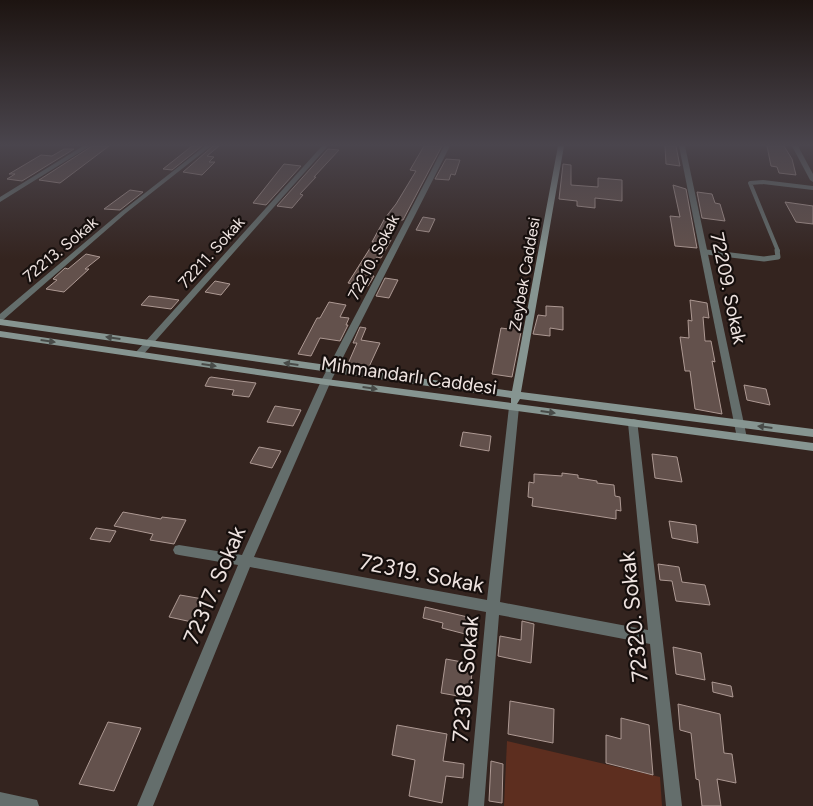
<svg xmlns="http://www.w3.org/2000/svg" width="813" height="806" font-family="Figtree,sans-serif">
<rect width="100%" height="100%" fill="#34241f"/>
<path fill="#5d2e1f" d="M507,741L660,777L662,806H504Z"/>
<g fill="#63514c" stroke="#ad9993">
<path d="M92,146H109L60,183L39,180Z"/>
<path d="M192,146H202L172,170L163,169Z"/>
<path d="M213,146H219L207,156L214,157L209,162H215L202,175L183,172Z"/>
<path d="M424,146H442L403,220H398L387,239L391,240L381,258L377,257L367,275L374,276L368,286L348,283L374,242H372L385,218L396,204L416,171L410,170Z"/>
<path d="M665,146H676L680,166L666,164Z"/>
<path d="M767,146H784L792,159L796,175L779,173L777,167L771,166Z"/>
<path d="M64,149H74L22,181L7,179L15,174H9L41,155L52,156Z"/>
<path d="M328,149L339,150L314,177H316L300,194L303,195L292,208L277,206Z"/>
<path d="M446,159L460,160L455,175L451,174L449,180L435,179Z"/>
<path d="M284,164L301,166L266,205L253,203Z"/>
<path d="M563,164L571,165V185L598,187V178L622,180V201L595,198V208L577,206V201L559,199Z"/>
<path d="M673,185L686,189L697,248L675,246L670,216L680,217Z"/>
<path d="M130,190L143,192L120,210L104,209Z"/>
<path d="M697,192L712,194L715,203L720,204L725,221L702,218Z"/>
<path d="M785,202L813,206V224L796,222Z"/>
<path d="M423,217L435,219L429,232L416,230Z"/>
<path d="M232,223L244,225L232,239L220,237Z"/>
<path d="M86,254L100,257L85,269H89L64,292L46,289L57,280L53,279L65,268L68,269Z"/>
<path d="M385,278L398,280L389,298L376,296Z"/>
<path d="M215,281L230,284L221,295L205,292Z"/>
<path d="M149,296L165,298L179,300L171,309L141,305Z"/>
<path d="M690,300L707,303L709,318L703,317L705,341H711L715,362L712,361L722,414L695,409L690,371H685L680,337L689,338L688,320L692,321Z"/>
<path d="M329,302L346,305L340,317L349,318L346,325H348L340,341L320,338L311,356L298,354L317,318H320Z"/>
<path d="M546,306L563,307V330L550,328V336L533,334L538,315L546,316Z"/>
<path d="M511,320L523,322L512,377L492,374L501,328L509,329Z"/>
<path d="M360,327L366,328L361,340L380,343L368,369L347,366L357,343H353Z"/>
<path d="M211,377L232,380L256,383L249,397L232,395L234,390L205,386L209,378Z"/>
<path d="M744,385L766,389L770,405L747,400Z"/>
<path d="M275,406L301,410L293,426L267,422Z"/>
<path d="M463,432L491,436L489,451L460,446Z"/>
<path d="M259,447L281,451L272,468L250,463Z"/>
<path d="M652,454L677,457L682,482L655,478Z"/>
<path d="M562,473L578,475V478L597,481V483L614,485L615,496L620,497L621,511L616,510V519L532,506L533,498L528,497L529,482L534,483V474L562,476Z"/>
<path d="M123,512L161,519L162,517L186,520L174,544L150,540L153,534L114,526Z"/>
<path d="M669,521L696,525L698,543L672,538Z"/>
<path d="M96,528L116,531L110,542L90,539Z"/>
<path d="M658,564L679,567L682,582L705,585L710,605L676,601L672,581L660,580Z"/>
<path d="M180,595L203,599L192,622L169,617Z"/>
<path d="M425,607L472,618L469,635L442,628L443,623L423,618Z"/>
<path d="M522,621L534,624L531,663L498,656L500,636L521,640Z"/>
<path d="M673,647L701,653L705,680L676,674Z"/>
<path d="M446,659L473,664L469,698L441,693Z"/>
<path d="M712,682L731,686L733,697L713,692Z"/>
<path d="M510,701L554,709L553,743L508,734Z"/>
<path d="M678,704L720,714L724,753L732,754L736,783L717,779L721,806H702L699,780L696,779L691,733L680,730Z"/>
<path d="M621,718L649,725L653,775L606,763V735L621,739Z"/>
<path d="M108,722L141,728L114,791L79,784Z"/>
<path d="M397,725L447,734L443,761L464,764L463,778L446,776L442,803L409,796L415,760L392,755Z"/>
<path d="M491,761L503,764L502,803L489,801Z"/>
</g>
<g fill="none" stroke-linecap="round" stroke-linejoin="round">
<path stroke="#646e6c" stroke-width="4" d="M778,251L750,183L763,182L813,188"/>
<path stroke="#646e6c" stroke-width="5" d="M706,252L764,259L778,257L777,250"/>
<g fill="#646e6c" fill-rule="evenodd">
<path d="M83,146H90L0,202V197Z"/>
<path d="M205,146H211L126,213L3,320L0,321V314L122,211Z"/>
<path d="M322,146H328L142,356H136L134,354L136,352Z"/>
<path d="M444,146H450L331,381L254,557L487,600L509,407L514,403L519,407L500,602L648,630L628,423L633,419L637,420L682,806H666L650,644L499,615L484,806H468L486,612L250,567L153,806H137L238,565L179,555L175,554L173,550L175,546L179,545L242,555L321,381Z"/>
<path d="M679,146H685L747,438L746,441H738L737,438Z"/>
<path d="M792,146H798L813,174V182L810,180Z"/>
<path d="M0,792L37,800L39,806H0Z"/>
</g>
<path fill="#869591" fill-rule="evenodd" d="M558,146H564L521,392L813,429V437L520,399L517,404L813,443V451L326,385L0,337V331L326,379L511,403V398L0,325V319L512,391Z"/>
</g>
<defs><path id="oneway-solid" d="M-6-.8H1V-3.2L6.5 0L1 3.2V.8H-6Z" transform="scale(1.25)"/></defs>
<g fill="#484b48">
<use href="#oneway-solid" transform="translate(113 338) rotate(-172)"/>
<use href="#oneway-solid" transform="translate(48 341) rotate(8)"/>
<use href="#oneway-solid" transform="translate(291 364) rotate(-172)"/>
<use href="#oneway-solid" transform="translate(209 365) rotate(8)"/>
<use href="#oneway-solid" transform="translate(370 388) rotate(8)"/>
<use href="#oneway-solid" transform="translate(548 412) rotate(8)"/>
<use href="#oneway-solid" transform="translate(765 427) rotate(-173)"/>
</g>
<linearGradient id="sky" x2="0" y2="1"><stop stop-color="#1d1411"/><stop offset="0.56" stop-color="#4a454d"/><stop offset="1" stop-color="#4a454d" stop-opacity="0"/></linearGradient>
<rect width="813" height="259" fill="url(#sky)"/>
<g text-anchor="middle" stroke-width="4.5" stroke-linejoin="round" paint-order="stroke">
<g font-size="16" fill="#eee3e0" stroke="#160f0d">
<text transform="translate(60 249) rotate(-40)" y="6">72213. Sokak</text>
<text transform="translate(211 252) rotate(-48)" y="6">72211. Sokak</text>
<text transform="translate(373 257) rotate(-63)" y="6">72210. Sokak</text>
<text transform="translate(524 274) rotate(-80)" y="6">Zeybek Caddesi</text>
</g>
<g font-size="19" fill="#eee3e0" stroke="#160f0d">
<text transform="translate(729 288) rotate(78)" y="7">72209. Sokak</text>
<text transform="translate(409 375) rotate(8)" y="7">Mihmandarlı Caddesi</text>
</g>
<g font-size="22" fill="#eee3e0" stroke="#160f0d">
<text transform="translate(422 573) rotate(11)" y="8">72319. Sokak</text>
<text transform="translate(214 585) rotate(-67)" y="8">72317. Sokak</text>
<text transform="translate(633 617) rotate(-96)" y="8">72320. Sokak</text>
<text transform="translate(465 679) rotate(-85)" y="8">72318. Sokak</text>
</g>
</g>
</svg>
